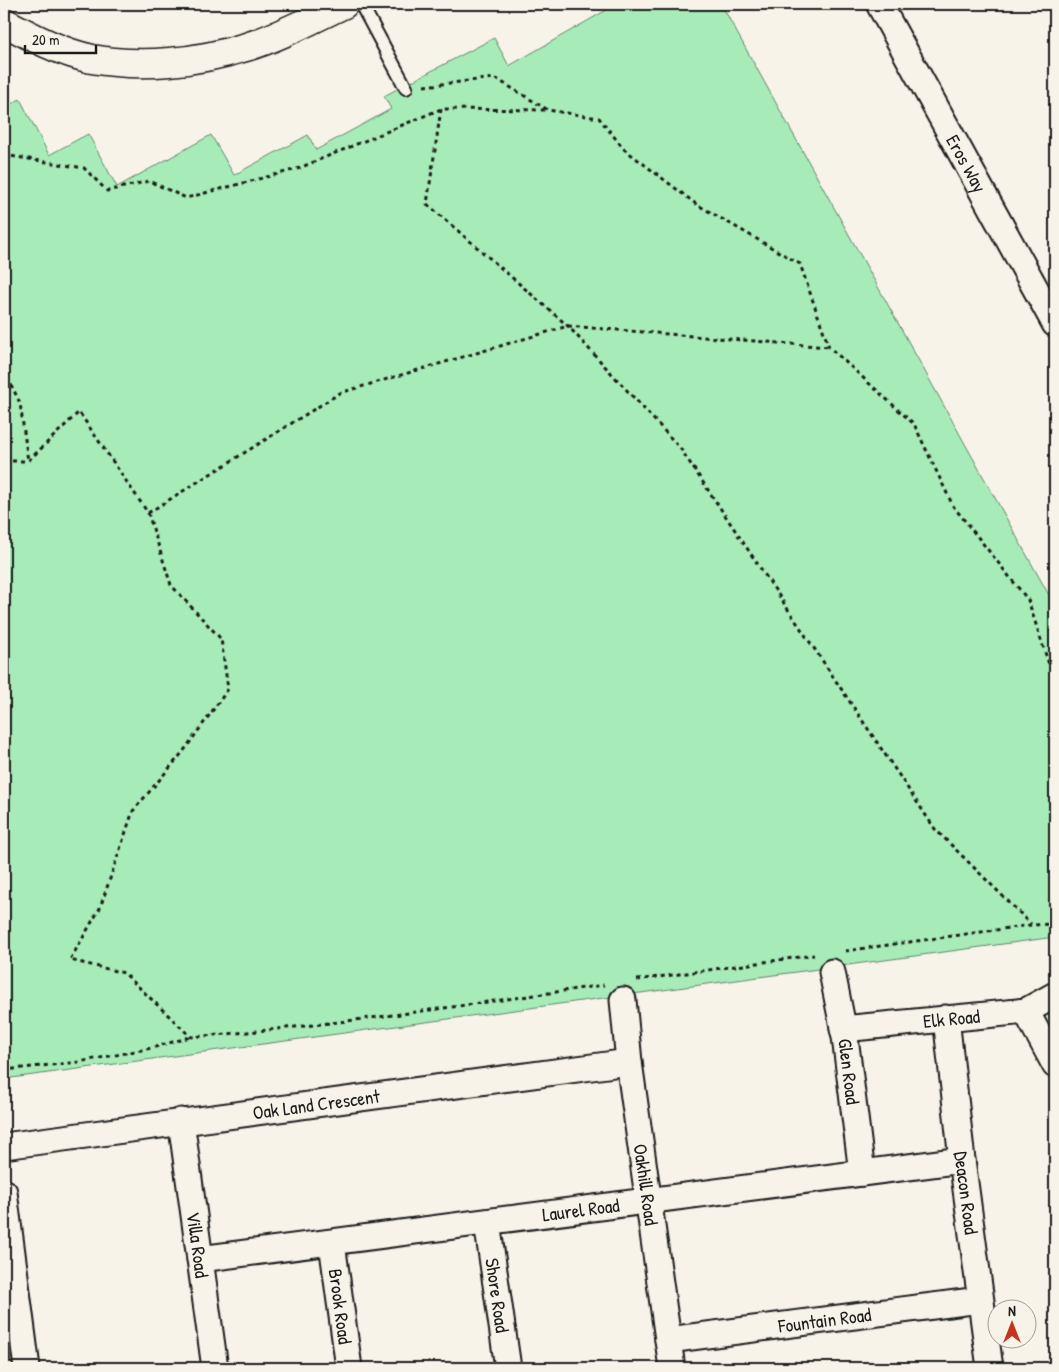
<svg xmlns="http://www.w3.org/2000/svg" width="1059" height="1372" font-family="'Patrick Hand',sans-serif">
<rect width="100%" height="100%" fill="#f7f3e8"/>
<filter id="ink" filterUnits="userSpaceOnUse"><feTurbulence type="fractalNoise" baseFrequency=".02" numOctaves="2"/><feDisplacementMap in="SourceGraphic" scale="10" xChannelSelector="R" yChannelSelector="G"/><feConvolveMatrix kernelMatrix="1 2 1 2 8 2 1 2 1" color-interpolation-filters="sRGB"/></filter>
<g filter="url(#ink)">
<path fill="#a7ecb8" stroke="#62846a" d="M617,4H721L1055,606V937L4,1079V108L20,99L49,155L88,134L117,187L211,135L234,175L308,135L316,150L391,109L384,96L494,38L509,66Z"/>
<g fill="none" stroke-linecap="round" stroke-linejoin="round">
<g stroke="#1c1c1c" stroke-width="16">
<path id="lane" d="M361,4L406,88"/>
</g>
<g stroke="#1c1c1c" stroke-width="29">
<g id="street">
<path id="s1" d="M879,4L1055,324"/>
<path id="s2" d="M832,972L845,1037L862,1173"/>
<path id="s3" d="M623,1000L629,1062L672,1368"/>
<path d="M1026,1011L1055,1065"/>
<path id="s4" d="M946,1018L962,1160L990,1368"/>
<path id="s5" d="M843,1029L1026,1011L1055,995"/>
<path id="s6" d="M181,1121L215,1368"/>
<path id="s7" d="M4,1146L629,1062"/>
<path d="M4,1192L27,1368"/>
<path id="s8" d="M487,1222L508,1368"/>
<path id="s9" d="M332,1243L349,1368"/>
<path id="s10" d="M200,1259L962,1160"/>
<path id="s11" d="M668,1340L980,1300"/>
</g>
</g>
<g stroke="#1c1c1c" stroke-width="31">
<path id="secondary" d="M4,22C32,37 60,52 92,59C142,68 198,62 246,47C279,37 312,19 344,4"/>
</g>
<g stroke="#1c1c1c" stroke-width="3" stroke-dasharray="4 4" stroke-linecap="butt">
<path d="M424,86L495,78L548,110L599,118L624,149L696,204L800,264L829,347L914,424L953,506L1028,600L1055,683"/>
<path d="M441,109L427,204L568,326L680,448L935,829L1031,924"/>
<path d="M4,155L84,168L107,191L149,181L186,198L297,169L441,109L547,110"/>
<path d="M4,370L20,403L28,461L79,412L148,513L171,585L221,639L228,689L183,752L133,811L100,908L70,960L124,973L191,1037C330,1026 466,1005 604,985"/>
<path d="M4,461H28"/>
<path d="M148,513L340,393L568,326L829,347"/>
<path d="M845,951L1031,925L1055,924"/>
<path d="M637,980L814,955"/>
<path d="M4,1070L79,1062L152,1048L190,1037"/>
</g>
<use href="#lane" stroke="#f7f3e8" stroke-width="12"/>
<use href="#street" stroke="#f7f3e8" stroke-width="25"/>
<use href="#secondary" stroke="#f7f3e8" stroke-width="28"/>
</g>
</g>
<g text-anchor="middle" stroke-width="4" stroke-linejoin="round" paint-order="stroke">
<g font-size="19" fill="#1c1c1c" stroke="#f7f3e8">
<text dy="7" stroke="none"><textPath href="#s1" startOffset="182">Eros Way</textPath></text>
<text dy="7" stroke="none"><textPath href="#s5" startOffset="109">Elk Road</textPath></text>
<text dy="7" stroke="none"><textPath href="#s2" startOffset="101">Glen Road</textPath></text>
<text dy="7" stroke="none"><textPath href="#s7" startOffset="315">Oak Land Crescent</textPath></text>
<text dy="7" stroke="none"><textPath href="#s3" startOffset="186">Oakhill Road</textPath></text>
<text dy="7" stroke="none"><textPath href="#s4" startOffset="176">Deacon Road</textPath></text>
<text dy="7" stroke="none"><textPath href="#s10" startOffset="384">Laurel Road</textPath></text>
<text dy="7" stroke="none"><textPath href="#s6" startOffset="125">Villa Road</textPath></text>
<text dy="7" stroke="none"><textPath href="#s8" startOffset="74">Shore Road</textPath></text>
<text dy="7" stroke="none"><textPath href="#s9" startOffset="64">Brook Road</textPath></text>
<text dy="7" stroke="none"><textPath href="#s11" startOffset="158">Fountain Road</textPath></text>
</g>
</g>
<rect width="1059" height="1372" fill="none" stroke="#f7f3e8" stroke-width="20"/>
<rect x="10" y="10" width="1039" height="1352" fill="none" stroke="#1c1c1c" stroke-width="2" filter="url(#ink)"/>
<g transform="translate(1012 1324)"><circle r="24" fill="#f7f3e8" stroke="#9f9d96"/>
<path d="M0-4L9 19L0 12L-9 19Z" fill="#c8321e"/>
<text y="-8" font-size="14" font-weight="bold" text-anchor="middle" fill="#1c1c1c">N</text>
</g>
<path d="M25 45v8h71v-8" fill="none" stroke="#1c1c1c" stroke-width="2.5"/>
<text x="32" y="45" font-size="15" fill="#1c1c1c" stroke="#f7f3e8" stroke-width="4" paint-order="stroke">20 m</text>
</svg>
